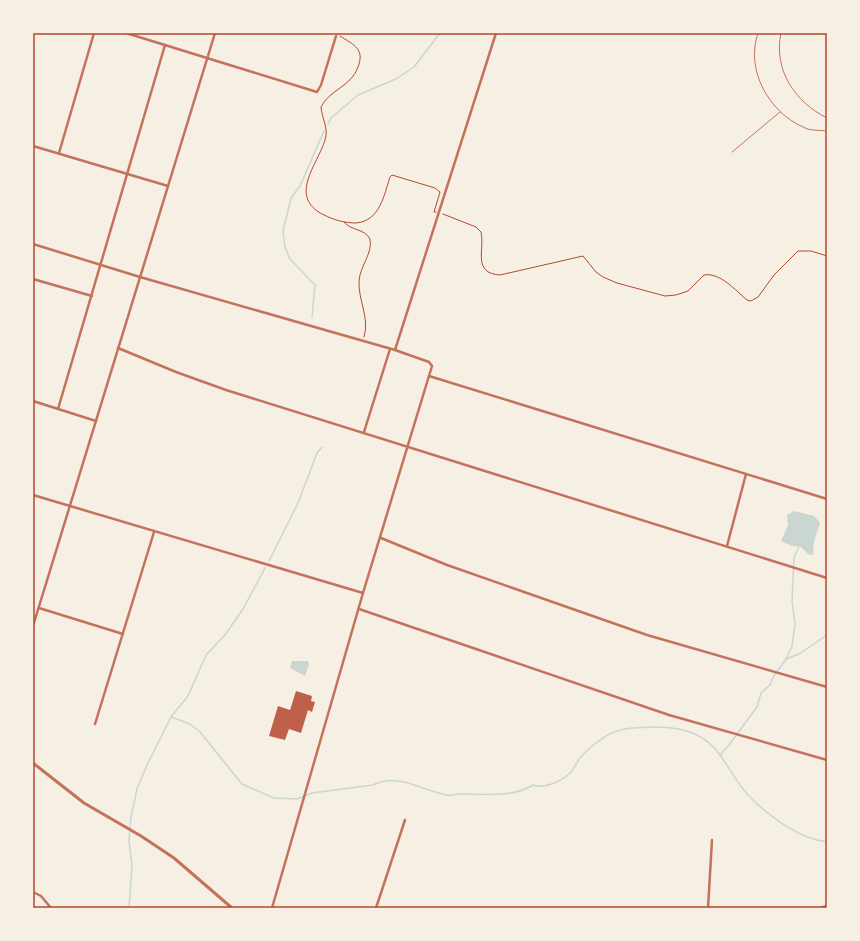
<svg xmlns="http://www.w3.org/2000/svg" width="860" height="941" font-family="'PT Sans Narrow',sans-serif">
<rect width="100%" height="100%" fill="#f6efe4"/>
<g fill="#c9d6d2">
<path d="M794,511L814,516L820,523L814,541L813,555L808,554L801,547L792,546L781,541L788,525L787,515Z"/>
<path d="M292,661H308L309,664L305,676L290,668Z"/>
</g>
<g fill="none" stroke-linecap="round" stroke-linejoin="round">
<g stroke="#c9d6d2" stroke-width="1.5">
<path d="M328,124L331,118L358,95L396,79L414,67L440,33"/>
<path d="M312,317L315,285L290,259L285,247L283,231L291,198L300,186L324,131"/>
<path d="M269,561L298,503L317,453L322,447"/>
<path d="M786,659L799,654L827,635"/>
<path d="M171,717L190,724L200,732L242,784L274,798L297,799L312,793L373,785C398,772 422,791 447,795C451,796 456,794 460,794C483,794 512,798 533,785C544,789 560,782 569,774C574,770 576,762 581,757C586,750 604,736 612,733C627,725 670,726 687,731C722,742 726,771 748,795C767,815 799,839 827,842"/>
<path d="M721,754L729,745L757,707L761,693L770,685L773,677L786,659L792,646L795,624L792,601L794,557L799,547"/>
<path d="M129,908L132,866L129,841L131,817L137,789L147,765L171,717L188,696L206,655L225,635L243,609L265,568"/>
</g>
</g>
<path fill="#bf614a" d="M296,691L312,696L311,701L315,702L312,712L308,710L301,733L289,729L285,740L269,736L278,706L290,710Z"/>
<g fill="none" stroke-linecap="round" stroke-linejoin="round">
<g stroke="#b5482f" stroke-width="1">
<path d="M340,36C354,45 365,49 358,67C352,86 329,90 321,107C322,119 329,129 325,140C318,164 287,197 324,215C334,220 345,223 356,223C380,221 384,195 390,177L392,175L435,188L440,192L434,212H436"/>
<path d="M443,214L476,227L481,232C485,250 472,273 500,275L583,256L596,272L603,277L617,283L665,296L676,295L688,291L704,275C720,272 736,291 747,300L751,301L758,297L774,275L798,251H811L827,256"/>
<path d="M344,222C351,231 364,228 370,239C373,253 360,266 359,281C358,300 370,318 364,337"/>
</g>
<g stroke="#c5725c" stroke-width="1">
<path d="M758,33C745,70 769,112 803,127C810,131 819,130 827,131"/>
<path d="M781,33C773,70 795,102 827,118"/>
<path d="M732,152L780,112"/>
</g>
<g stroke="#c5725c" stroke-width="2.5">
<path d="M126,33L317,92L321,85L336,36"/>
<path d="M33,146L168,186"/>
<path d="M59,153L94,33"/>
<path d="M33,244L140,277L395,350L429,362L432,366L363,593L272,908"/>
<path d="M33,279L92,296"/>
<path d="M118,348L176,372L226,390L827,578"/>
<path d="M395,350L496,33"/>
<path d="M429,376L827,499"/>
<path d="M33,401L96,421"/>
<path d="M58,409L165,45"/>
<path d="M364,432L390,349"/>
<path d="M33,495L363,593"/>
<path d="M381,538L447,565L647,635L827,687"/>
<path d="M727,546L746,474"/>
<path d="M39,608L123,634"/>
<path d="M359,609L669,715L827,760"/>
<path d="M33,626L215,33"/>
<path d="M95,724L154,532"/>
<path d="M33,892L41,896L51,908"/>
<path d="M376,908L405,820"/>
<path d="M708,908L712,840"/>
<path d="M819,908L827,906"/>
</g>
<path stroke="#c5725c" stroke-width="3" d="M33,763L84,803L141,836L174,858L232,908"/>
</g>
<rect width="860" height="941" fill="none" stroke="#f6efe4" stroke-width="68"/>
<rect x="34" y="34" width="792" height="873" fill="none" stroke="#b5482f" stroke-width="1.5"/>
</svg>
